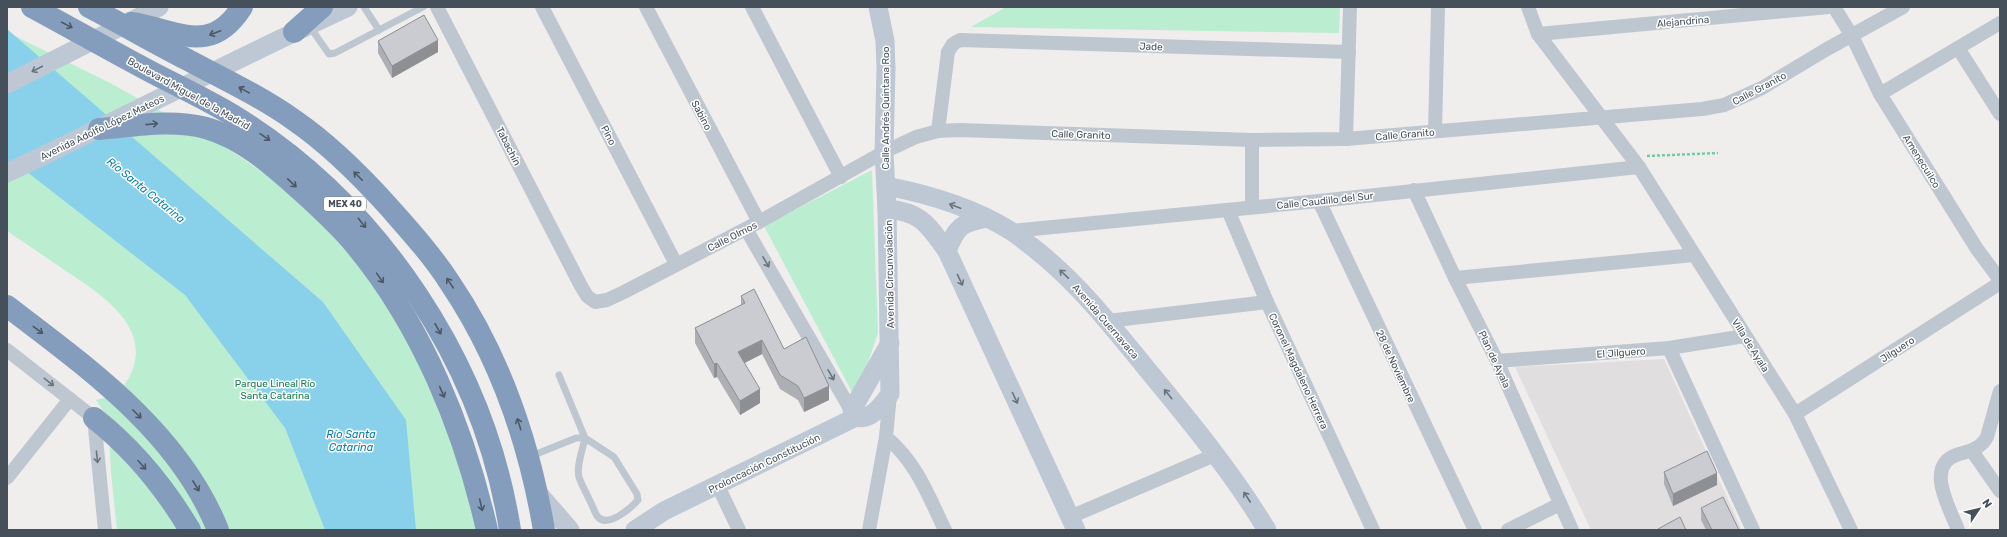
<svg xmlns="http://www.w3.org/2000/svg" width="2007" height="537" font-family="Rubik,sans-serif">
<rect width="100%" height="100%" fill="#f0eded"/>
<path fill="#e1dedf" d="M1664,359L1742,530H1591L1515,367Z"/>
<g fill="#bbeed1">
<path d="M1006,7H1340L1339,33L971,27Z"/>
<path d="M7,32L110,83L221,144L271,178L315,217L363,270L427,361L481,530H117L111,473L108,418L96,400C114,397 125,388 132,371C151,324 96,291 63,269C44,256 26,244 7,231Z"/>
<path d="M872,170L878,333L865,371L852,392L764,226Z"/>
</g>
<path fill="#89d1eb" d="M7,29L323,302L406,420L416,530H325L285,428L185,295L22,168L7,164Z"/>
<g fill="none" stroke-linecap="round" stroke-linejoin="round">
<path stroke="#74cba4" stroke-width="2.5" stroke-dasharray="3 2" stroke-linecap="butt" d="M1647,156L1718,153"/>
<g stroke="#bec7d0" stroke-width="7">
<path d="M364,7L379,30"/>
<path d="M310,27L329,54L335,53L423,7"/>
<path d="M585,438L614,457L637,494L638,500C630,509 607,529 597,516C594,511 592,504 589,499C586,492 581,484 579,477C576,466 583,449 585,438Z"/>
<path d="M529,457L576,438H585L559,375"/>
</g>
<g stroke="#bec7d0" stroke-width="14">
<path d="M437,7L581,286L587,296L595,302L607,300L624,292L759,222L884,152L916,137L938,131L960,130L1252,140L1346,139L1702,109L1724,105L1762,88L1827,49L1903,7"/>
<path d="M542,7L676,264"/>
<path d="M646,7L759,222"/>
<path d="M752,7L841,177"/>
<path d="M1528,7L1538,34L1639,167L1795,414L1851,530"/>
<path d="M1834,7L1852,36L1880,94L1977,249L2000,280"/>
<path d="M1538,34L1829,7"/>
<path d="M1958,48L2000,114"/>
<path d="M1880,94L2000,23"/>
<path d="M938,131L948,52L953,44L960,40L1349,52"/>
<path d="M1435,131L1438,7"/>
<path d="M1346,139L1350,7"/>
<path d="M1414,190L1455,278L1497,361L1572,530"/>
<path d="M1319,201L1475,530"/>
<path d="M1252,207V140"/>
<path d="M1228,210L1267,302L1373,530"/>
<path d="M746,229L855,417"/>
<path d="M1012,231L1319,201L1639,167"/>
<path d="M1455,278L1694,255"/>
<path d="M1108,321L1267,302"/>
<path d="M1669,348L1753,530"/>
<path d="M7,350L94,418L105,530"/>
<path d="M1497,361L1669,348L1745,336"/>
<path d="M1795,414L2000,283"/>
<path d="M886,437C917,463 928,495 945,530"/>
<path d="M1972,451L2000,491"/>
<path d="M7,478L70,399"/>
<path d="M718,486L739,530"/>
<path d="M1070,517L1217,454"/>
<path d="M869,530L886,437L890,394"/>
<path d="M1508,530L1560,504"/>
<path d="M1958,530C1950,508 1923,465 1959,454C1971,451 1981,448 1987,437L2000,391"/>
</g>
<g stroke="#bec8d4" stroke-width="19">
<path d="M7,84L159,7"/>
<path d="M7,173C121,119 233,60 348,7"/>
<path d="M886,186C928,194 974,208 1011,231C1019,236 1027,243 1035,249C1078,283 1111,325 1146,368C1189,420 1232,472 1267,530"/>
<path d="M887,209C922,212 928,225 947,251L1076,530"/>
<path d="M947,251C957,226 961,223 987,218"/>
<path d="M852,410L890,343"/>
<path d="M538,493L570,530"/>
<path d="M635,530L664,511L856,417C871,421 882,405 890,394L887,209L884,152L886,69L885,41L878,7"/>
</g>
<g stroke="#859dbc" stroke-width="22">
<path d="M32,7C73,29 113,52 153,73C182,88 212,102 239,119C381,209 484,364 510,530"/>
<path d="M89,7C122,24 153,42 186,59C222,78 260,96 294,120C329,144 360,175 388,206C410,231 432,255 450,283C500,357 529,442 544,530"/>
<path d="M131,23C178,30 210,57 242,7"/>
<path d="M294,32L322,7"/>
<path d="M99,129C135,126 171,119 206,128C242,138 272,165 299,189C319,207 339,225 356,246C422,326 464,429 487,530"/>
<path d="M7,306C88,368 179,432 218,530"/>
<path d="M94,418C132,448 165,488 190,530"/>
</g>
</g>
<g fill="#aeafb5">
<path d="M378,41L438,52L392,78L378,53Z"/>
<path d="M741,296L784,349L829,400L804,412L798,400L780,389L762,354L745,363L760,403L740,415L717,377L714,378L695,343V328L741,305Z"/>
<path d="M1664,472L1717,485L1673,506L1664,484Z"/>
<path d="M1701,508L1739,530H1706L1701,520Z"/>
</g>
<g fill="#8d8f93">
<path d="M438,40V52L392,78V66Z"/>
<path d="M762,340V354L738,366V352Z"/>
<path d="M717,363V377L714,378V364Z"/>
<path d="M829,386V400L804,412V398Z"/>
<path d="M760,389V403L740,415V401Z"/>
<path d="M1717,473V485L1673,506V494Z"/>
</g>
<g fill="#caccd2" stroke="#8d8f93">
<path d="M424,15L438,40L392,66L378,41Z"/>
<path d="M754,289L784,349L806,337L829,386L804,398L798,386L780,375L762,340L738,352L760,389L740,401L717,363L714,364L695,328L745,303L741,296Z"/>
<path d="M1707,451L1717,473L1673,494L1664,472Z"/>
<path d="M1723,497L1739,530H1712L1701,508Z"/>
<path d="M1680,517L1686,530H1659L1658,529Z"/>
</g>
<defs><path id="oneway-shaft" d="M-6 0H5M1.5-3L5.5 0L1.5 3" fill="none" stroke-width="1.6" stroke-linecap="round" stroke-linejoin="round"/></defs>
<g stroke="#4c5864">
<use href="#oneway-shaft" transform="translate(67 25) rotate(28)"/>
<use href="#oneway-shaft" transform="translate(215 33) rotate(159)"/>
<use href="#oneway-shaft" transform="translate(244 90) rotate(-151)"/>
<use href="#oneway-shaft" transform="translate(152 124) rotate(-6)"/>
<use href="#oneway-shaft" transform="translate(265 137) rotate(35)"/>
<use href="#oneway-shaft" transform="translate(358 176) rotate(-135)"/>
<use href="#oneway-shaft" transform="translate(292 183) rotate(43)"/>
<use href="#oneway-shaft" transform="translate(362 223) rotate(51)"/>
<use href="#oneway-shaft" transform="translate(380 278) rotate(55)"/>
<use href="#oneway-shaft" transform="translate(450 283) rotate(-124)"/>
<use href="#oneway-shaft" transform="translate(438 329) rotate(61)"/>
<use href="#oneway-shaft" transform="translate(38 330) rotate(37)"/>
<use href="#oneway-shaft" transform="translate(442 392) rotate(67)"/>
<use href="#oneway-shaft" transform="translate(137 414) rotate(45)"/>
<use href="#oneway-shaft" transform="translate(519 424) rotate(-108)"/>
<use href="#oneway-shaft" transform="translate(142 465) rotate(48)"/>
<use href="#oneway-shaft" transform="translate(196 486) rotate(58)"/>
<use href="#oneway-shaft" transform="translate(481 505) rotate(77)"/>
</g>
<g stroke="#6a747f">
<use href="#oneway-shaft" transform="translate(37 69) rotate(153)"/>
<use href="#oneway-shaft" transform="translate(955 206) rotate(-159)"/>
<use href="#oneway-shaft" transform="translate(1064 274) rotate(-136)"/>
<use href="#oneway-shaft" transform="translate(960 280) rotate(65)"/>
<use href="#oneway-shaft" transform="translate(1168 394) rotate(-129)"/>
<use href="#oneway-shaft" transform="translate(1015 398) rotate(65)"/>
<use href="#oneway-shaft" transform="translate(1247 497) rotate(-123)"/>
</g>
<g stroke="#6a747d">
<use href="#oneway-shaft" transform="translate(766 262) rotate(60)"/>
<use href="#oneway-shaft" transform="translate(831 375) rotate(60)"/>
<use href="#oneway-shaft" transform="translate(49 382) rotate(38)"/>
<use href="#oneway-shaft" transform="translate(97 457) rotate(84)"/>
</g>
<g text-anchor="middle" stroke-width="3" stroke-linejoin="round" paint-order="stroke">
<rect fill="#fff" stroke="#7e848c" stroke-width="1" x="324" y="197" width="42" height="14" rx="3"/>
<g font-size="9" font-weight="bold" fill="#46505a">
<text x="345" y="207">MEX 40</text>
</g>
<g font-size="10" fill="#46505a" stroke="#fff">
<text transform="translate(1683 21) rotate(-5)" y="4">Alejandrina</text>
<text transform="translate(1151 46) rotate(2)" y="4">Jade</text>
<text transform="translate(1759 88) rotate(-28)" y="4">Calle Granito</text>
<text transform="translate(189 93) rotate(29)" y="4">Boulevard Miguel de la Madrid</text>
<text transform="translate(885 108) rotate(-90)" y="4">Calle Andrés Quintana Roo</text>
<text transform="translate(702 115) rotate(62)" y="4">Sabino</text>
<text transform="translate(102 127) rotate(-26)" y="4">Avenida Adolfo López Mateos</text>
<text transform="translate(1081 134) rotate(2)" y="4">Calle Granito</text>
<text transform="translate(1405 134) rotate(-5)" y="4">Calle Granito</text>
<text transform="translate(609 135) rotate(62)" y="4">Pino</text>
<text transform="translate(509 146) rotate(63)" y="4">Tabachín</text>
<text transform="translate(1922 161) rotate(58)" y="4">Amenecuilco</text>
<text transform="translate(1325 200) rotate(-6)" y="4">Calle Caudillo del Sur</text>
<text transform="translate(732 236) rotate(-27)" y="4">Calle Olmos</text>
<text transform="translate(889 274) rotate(-91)" y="4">Avenida Circunvalación</text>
<text transform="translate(1106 321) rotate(49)" y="4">Avenida Cuernavaca</text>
<text transform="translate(1751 345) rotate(58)" y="4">Villa de Ayala</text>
<text transform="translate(1897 349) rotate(-33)" y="4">Jilguero</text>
<text transform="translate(1621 352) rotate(-4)" y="4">El Jilguero</text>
<text transform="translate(1495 359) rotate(65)" y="4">Plan de Ayala</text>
<text transform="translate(1396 366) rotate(65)" y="4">28 de Noviembre</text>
<text transform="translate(1299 371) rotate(65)" y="4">Coronel Magdaleno Herrera</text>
<text transform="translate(764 463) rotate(-26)" y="4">Proloncación Constitución</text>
</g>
<g font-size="10" fill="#177b4e" stroke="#fff">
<text x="275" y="387">Parque Lineal Río<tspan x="275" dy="12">Santa Catarina</tspan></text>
</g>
<g font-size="11" font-style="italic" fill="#0d7ea6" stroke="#fff">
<text transform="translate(146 190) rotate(39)" y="4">Río Santa Catarina</text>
<text x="351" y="438">Río Santa<tspan x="351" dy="13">Catarina</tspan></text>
</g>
</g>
<rect width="2007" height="537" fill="none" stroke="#46505a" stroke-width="16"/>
<g transform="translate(1979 509) rotate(55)" stroke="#ffffff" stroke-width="3" paint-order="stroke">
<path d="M0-3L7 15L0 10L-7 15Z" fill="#46505a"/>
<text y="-6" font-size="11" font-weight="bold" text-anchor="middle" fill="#46505a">N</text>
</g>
</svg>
